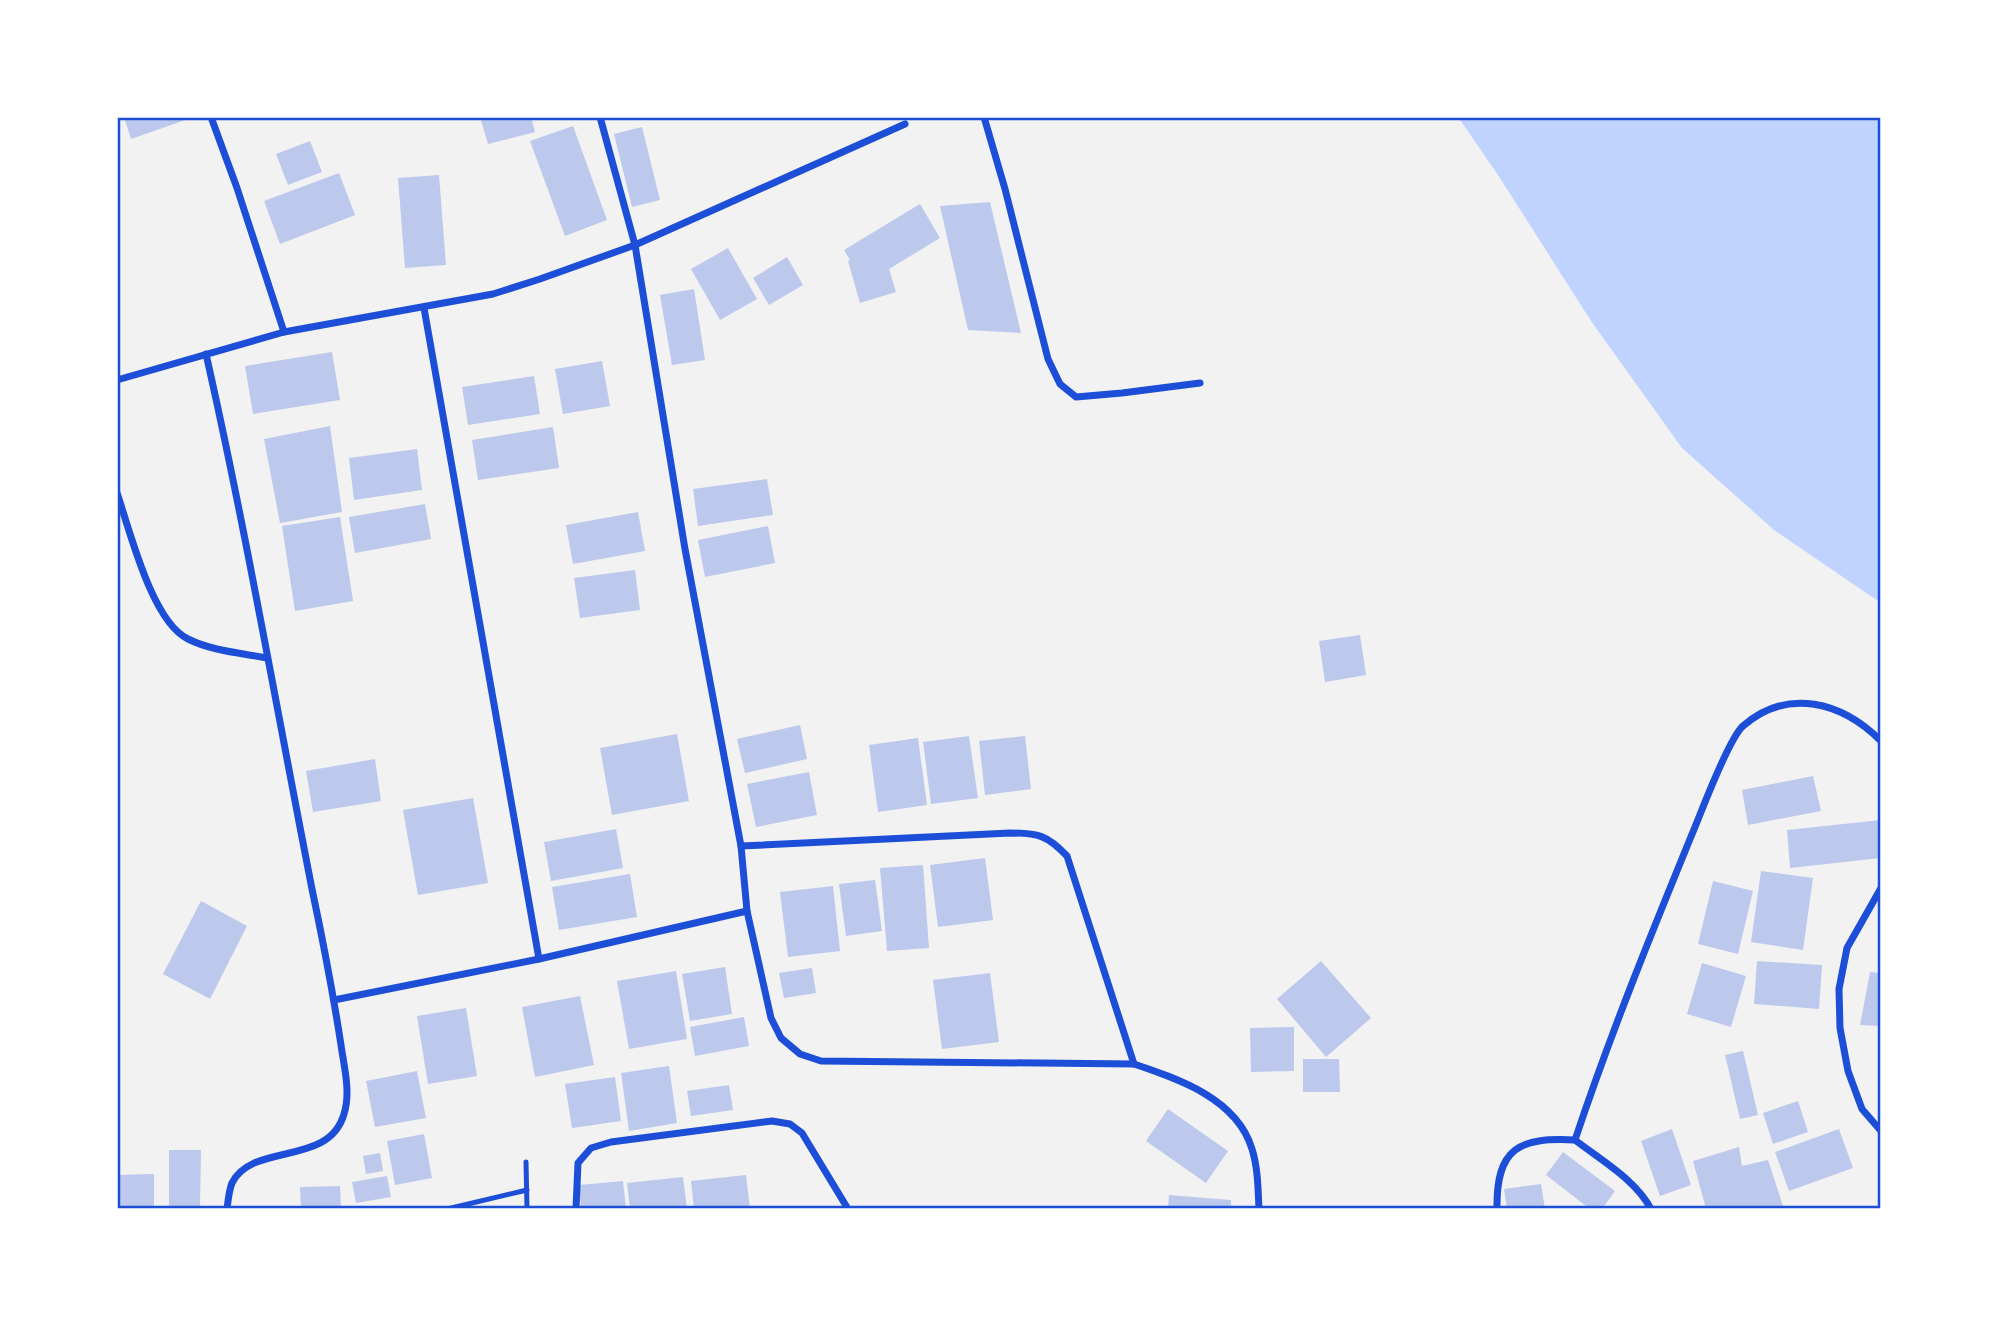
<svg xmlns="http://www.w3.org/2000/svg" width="1998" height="1326" font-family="'Roboto Condensed',sans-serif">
<rect width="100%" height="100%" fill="#f2f2f2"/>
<path fill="#bfd3fe" d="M1458,117H1881V603L1774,530L1682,448L1591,321L1498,175Z"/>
<g fill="#bdc9ec">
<path d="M124,117H191V118L131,139Z"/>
<path d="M480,117H531L535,132L488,144Z"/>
<path d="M573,126L607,220L565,236L530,141Z"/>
<path d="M642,127L660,200L632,207L614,134Z"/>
<path d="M310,141L322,172L288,185L276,154Z"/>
<path d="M339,173L355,215L280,244L264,201Z"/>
<path d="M439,175L446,265L405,268L398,178Z"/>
<path d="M990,202L1021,333L968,330L940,206Z"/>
<path d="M920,204L940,238L889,269L896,292L860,303L848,261L850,260L844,250Z"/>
<path d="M728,248L757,299L720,320L691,269Z"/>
<path d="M787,257L803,285L769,305L753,278Z"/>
<path d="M694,289L705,360L672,365L660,295Z"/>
<path d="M332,352L340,400L253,414L245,366Z"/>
<path d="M602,361L610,406L563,414L555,369Z"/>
<path d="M534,376L540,414L468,425L462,387Z"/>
<path d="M330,426L342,512L280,523L264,439Z"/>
<path d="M553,427L559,468L478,480L472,440Z"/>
<path d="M417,449L422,490L354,500L349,458Z"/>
<path d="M767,479L773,515L698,526L693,489Z"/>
<path d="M425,504L431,539L355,553L349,517Z"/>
<path d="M638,512L645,551L573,564L566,525Z"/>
<path d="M340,517L353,601L295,611L282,526Z"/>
<path d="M768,526L775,563L705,577L698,540Z"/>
<path d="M635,570L640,610L580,618L574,578Z"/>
<path d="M1360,635L1366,675L1325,682L1319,641Z"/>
<path d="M800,725L807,759L745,773L737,739Z"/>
<path d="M677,734L689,801L612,815L600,748Z"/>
<path d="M969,736L978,798L931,804L923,742Z"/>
<path d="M1025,736L1031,789L985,795L979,741Z"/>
<path d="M918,738L927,805L878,812L869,745Z"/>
<path d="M375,759L381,801L313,812L306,771Z"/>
<path d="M809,772L817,815L756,827L747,784Z"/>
<path d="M1813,776L1821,811L1748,825L1742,790Z"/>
<path d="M473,798L488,883L418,895L403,810Z"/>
<path d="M1881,820V858L1790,868L1787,830Z"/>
<path d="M616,829L623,868L551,881L544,842Z"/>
<path d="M985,858L993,920L938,927L930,865Z"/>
<path d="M923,865L929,948L887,951L880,868Z"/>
<path d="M1761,871L1813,878L1803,950L1751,942Z"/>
<path d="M630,874L637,917L559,930L552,887Z"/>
<path d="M875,880L882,931L846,936L839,884Z"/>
<path d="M1713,881L1753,891L1738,954L1698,944Z"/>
<path d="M833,886L840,951L788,957L780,892Z"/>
<path d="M201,901L247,926L210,999L163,974Z"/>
<path d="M1321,961L1371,1018L1326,1057L1277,999Z"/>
<path d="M1757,961L1822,965L1819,1009L1754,1004Z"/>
<path d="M1702,963L1746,976L1731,1027L1687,1014Z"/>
<path d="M725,967L732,1014L690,1021L682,974Z"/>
<path d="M812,968L816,993L784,998L779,973Z"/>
<path d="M676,971L687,1039L629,1049L617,981Z"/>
<path d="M1870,972L1881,973V1026L1860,1025Z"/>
<path d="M990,973L999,1042L942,1049L933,980Z"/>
<path d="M580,996L594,1065L535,1077L522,1007Z"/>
<path d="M466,1008L477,1076L428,1084L417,1016Z"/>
<path d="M744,1017L749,1046L695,1056L690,1027Z"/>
<path d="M1294,1027V1071L1251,1072L1250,1028Z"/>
<path d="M1743,1051L1758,1115L1740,1119L1725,1055Z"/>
<path d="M1303,1059H1339L1340,1092H1303Z"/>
<path d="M669,1066L677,1123L629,1131L621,1073Z"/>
<path d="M417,1071L426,1118L375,1127L366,1081Z"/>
<path d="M615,1077L621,1121L572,1128L565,1084Z"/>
<path d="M729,1085L733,1110L691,1116L687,1091Z"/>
<path d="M1798,1101L1808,1132L1773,1144L1763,1113Z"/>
<path d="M1168,1109L1228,1151L1206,1183L1146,1141Z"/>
<path d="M1672,1129L1691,1185L1660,1196L1641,1141Z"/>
<path d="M1839,1129L1853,1168L1789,1191L1775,1152Z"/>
<path d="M424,1134L432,1178L395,1185L387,1141Z"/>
<path d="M1739,1147L1742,1166L1768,1160L1784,1209H1706L1693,1161Z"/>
<path d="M169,1150H201L200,1209H169Z"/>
<path d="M1563,1152L1615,1191L1602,1209H1590L1546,1175Z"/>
<path d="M380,1153L383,1171L366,1174L363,1156Z"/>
<path d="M154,1174V1209H117V1175Z"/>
<path d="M746,1175L750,1209H694L691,1181Z"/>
<path d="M387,1176L391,1197L356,1203L352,1182Z"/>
<path d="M683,1177L687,1209H630L627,1183Z"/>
<path d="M623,1181L626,1209H581L579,1185Z"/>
<path d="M1541,1184L1545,1209H1507L1504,1189Z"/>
<path d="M340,1186L341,1209H301L300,1187Z"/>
<path d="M1169,1195L1231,1200V1209H1168Z"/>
</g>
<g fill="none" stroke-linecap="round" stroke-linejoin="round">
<g stroke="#1d4ed8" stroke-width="5">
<path d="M526,1162L527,1209"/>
<path d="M447,1209L527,1190"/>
</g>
<g stroke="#1d4ed8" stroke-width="7">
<path d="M211,117L237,188L284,332"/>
<path d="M600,117L635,245L685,549L741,846L747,911L771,1018L781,1038L800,1054L821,1061L1134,1064C1179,1079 1237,1099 1252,1149C1258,1168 1258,1189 1259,1209"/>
<path d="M984,117L1005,189L1048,359L1060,384L1076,397L1122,393L1200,383"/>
<path d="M424,308L539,959"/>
<path d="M206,354C246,531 277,711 312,889C323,941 333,993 341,1045C344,1067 351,1092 344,1114C329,1167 252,1142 232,1183C229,1190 228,1201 227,1209"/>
<path d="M117,380L284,332L493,294L540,279L635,245L905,124"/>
<path d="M117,493C130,531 152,622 188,639C212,651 241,653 267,658"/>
<path d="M741,846L1010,833C1038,833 1047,835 1067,856L1134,1064"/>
<path d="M1881,888L1847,948L1839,989L1840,1028L1848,1071L1862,1109L1881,1131"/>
<path d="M334,1000L539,959L747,911"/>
<path d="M1575,1140C1601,1160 1636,1180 1651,1209"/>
<path d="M576,1209L578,1163L591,1148L611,1142L772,1121L790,1124L802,1133L848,1209"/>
<path d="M1497,1209C1496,1148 1519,1137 1575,1140C1611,1032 1654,927 1697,822C1705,802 1730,737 1743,726C1788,687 1842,702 1881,741"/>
</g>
</g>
<rect width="1998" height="1326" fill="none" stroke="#ffffff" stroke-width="238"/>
<rect x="119" y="119" width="1760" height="1088" fill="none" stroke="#1d4ed8" stroke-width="2.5"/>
</svg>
